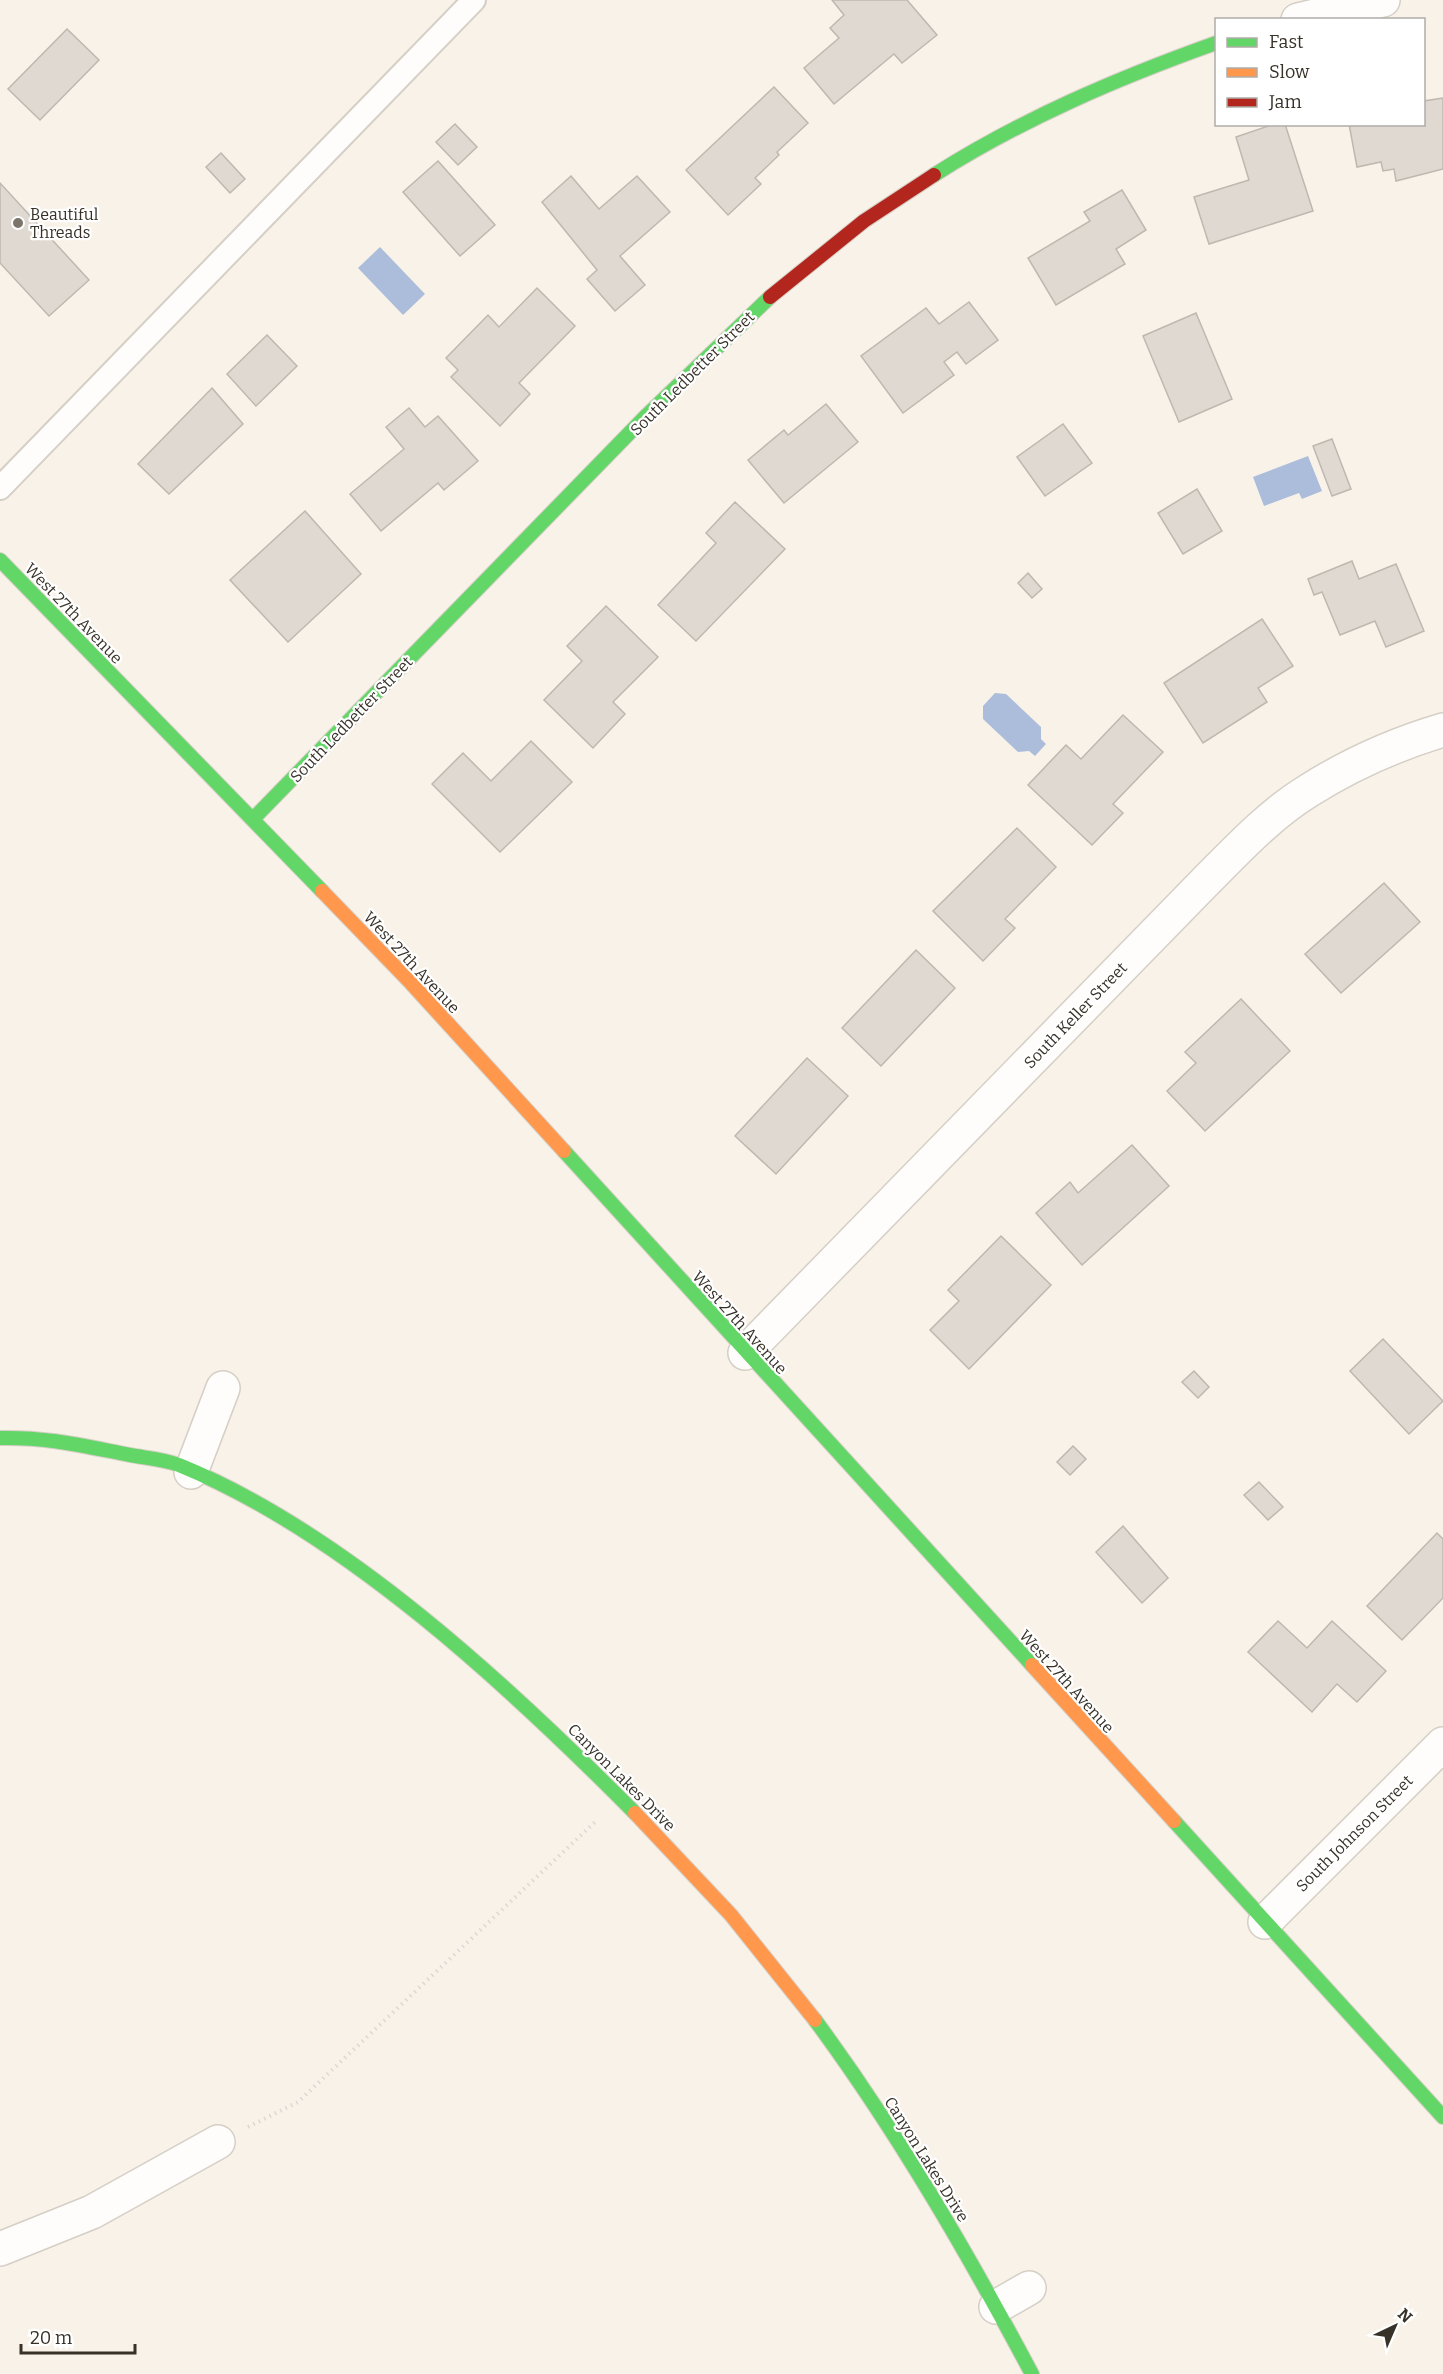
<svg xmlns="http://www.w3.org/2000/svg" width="1443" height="2374" font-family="Bitter,serif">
<rect width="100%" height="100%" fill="#f8f2e8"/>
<g fill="#acbddb">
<path d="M380,247L425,294L403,315L358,268Z"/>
<path d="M1308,456L1322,491L1302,499L1299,493L1264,506L1253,477Z"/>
<path d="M995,693L1006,694L1041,727V739L1046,744L1035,756L1029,751L1018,752L983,719V706Z"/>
</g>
<g fill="#e0d9d1" stroke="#beb8b0" stroke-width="1.5">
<path d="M832,0H907L937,35L902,63L894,54L834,104L804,68L839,38L830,28L844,15Z"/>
<path d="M67,29L99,60L40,120L8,89Z"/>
<path d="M774,87L808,123L777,152L779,155L755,178L761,184L728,215L686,170Z"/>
<path d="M1443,98V169L1396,181L1394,169L1383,171L1381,162L1357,167L1349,124H1424V101Z"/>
<path d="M455,124L477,147L458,165L436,142Z"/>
<path d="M1274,124H1285L1313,211L1209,244L1194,197L1249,180L1236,137Z"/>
<path d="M221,153L245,179L230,193L206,167Z"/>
<path d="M438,161L495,225L460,256L403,192Z"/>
<path d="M571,176L599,209L637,176L670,212L620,256L645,285L615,311L587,279L597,270L542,202Z"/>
<path d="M0,183L89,280L49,316L0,263Z"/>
<path d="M1122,190L1146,230L1116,249L1125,264L1056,305L1028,258L1090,221L1084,212Z"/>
<path d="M537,288L575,326L519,383L530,394L500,426L451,377L458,370L446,358L488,315L499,327Z"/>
<path d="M969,302L998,340L966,364L957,352L944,362L954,375L903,413L861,356L926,308L939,324Z"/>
<path d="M1196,313L1232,399L1179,422L1143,336Z"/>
<path d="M267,335L297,366L256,406L227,374Z"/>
<path d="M212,388L243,424L169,494L138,464Z"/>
<path d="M826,404L858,442L784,503L748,460L784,430L788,435Z"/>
<path d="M409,408L425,427L438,416L478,461L444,490L438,483L381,531L350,494L404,449L386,427Z"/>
<path d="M1063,424L1092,463L1045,496L1017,457Z"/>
<path d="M1332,439L1351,489L1332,496L1313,446Z"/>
<path d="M1197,489L1222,531L1183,554L1158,513Z"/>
<path d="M735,502L785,549L696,641L658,605L716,543L706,533Z"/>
<path d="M305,511L361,574L288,642L230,580Z"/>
<path d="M1352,561L1359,579L1396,564L1424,631L1386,647L1375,621L1340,635L1322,592L1314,595L1308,579Z"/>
<path d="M1028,573L1042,589L1032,598L1018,583Z"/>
<path d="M606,606L658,657L613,702L625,714L593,748L544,700L582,661L567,646Z"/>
<path d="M1262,619L1293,666L1258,688L1267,702L1203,743L1164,683Z"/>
<path d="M1123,715L1163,752L1113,804L1123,813L1092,845L1028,785L1066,745L1081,759Z"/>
<path d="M531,741L572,782L500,852L432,784L463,753L491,781Z"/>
<path d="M1017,828L1056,867L1005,919L1015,928L983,961L933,911Z"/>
<path d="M1384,883L1420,922L1341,993L1305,954Z"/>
<path d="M916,950L955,988L881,1066L842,1028Z"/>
<path d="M1241,999L1290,1051L1205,1131L1167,1091L1196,1063L1185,1052Z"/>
<path d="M807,1058L848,1096L776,1174L735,1136Z"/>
<path d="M1132,1145L1169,1186L1082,1265L1036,1213L1070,1182L1078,1193Z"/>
<path d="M1001,1236L1051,1285L969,1369L930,1330L959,1301L948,1290Z"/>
<path d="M1383,1339L1443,1401L1409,1434L1350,1371Z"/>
<path d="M1194,1371L1209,1387L1198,1398L1182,1382Z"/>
<path d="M1073,1446L1086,1459L1070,1475L1057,1462Z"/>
<path d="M1259,1482L1283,1507L1268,1520L1244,1495Z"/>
<path d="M1123,1526L1168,1578L1142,1603L1096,1552Z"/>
<path d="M1437,1533L1443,1539V1598L1402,1640L1367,1606Z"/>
<path d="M1278,1621L1307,1648L1332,1621L1386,1671L1357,1702L1337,1684L1312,1712L1248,1652Z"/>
</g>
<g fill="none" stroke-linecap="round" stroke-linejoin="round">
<g stroke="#d5cfc6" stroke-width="26">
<path id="lane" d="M0,488L474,0"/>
</g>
<g stroke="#d5cfc6" stroke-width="36">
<g id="street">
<path d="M1298,20L1383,0"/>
<path d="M745,1353L1204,883C1236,851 1269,815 1308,791C1349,765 1396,744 1443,730"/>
<path d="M191,1472L223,1388"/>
<path d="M1265,1922L1443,1744"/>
<path d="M0,2249L92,2212L218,2142"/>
<path d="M996,2307L1029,2288"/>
</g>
</g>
<g stroke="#d5cfc6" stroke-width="16">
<g id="fast">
<path d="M934,175C1022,119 1118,78 1216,43"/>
<path d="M0,560L322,891"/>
<path d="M253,819L646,416L770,297"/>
<path d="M564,1151L1032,1665"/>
<path d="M0,1438C48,1437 83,1446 130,1455C146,1458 163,1459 179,1465C344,1532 510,1687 635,1813"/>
<path d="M1174,1821L1443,2117"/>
<path d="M815,2020C897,2131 967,2252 1032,2374"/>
</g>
</g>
<g stroke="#d5cfc6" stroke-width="16">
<g id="slow">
<path d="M322,891L411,983L564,1151"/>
<path d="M1032,1665L1174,1821"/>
<path d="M635,1813L731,1915L815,2020"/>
</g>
</g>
<g stroke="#d5cfc6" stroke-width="16">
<path id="jam" d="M770,297L864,221L934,175"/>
</g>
<path stroke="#dbd8d5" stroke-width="4" stroke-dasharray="1.5 4.5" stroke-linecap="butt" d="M248,2127L298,2102L595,1822"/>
<use href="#lane" stroke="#fefdfc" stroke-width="22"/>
<use href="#street" stroke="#fefdfc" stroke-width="33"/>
<use href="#fast" stroke="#63d668" stroke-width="14"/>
<use href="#slow" stroke="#ff974d" stroke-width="14"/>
<use href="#jam" stroke="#b3261e" stroke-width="14"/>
</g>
<circle fill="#7b756b" stroke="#fff" stroke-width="2" cx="18" cy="223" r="6"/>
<g text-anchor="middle" stroke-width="4.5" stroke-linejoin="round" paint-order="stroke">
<g font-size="16" fill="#373128" stroke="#fff" text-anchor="start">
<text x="30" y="220">Beautiful<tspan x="30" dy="18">Threads</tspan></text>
</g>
<g font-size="16" fill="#373128" stroke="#fff">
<text transform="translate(692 373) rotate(-45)" y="6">South Ledbetter Street</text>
<text transform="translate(74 613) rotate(46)" y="6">West 27th Avenue</text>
<text transform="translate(351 719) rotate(-46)" y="6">South Ledbetter Street</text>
<text transform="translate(412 962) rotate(47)" y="6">West 27th Avenue</text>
<text transform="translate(1075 1015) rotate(-46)" y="6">South Keller Street</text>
<text transform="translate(740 1322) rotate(48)" y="6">West 27th Avenue</text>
<text transform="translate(1067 1681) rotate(48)" y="6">West 27th Avenue</text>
<text transform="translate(622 1777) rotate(45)" y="6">Canyon Lakes Drive</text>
<text transform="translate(1354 1833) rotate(-45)" y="6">South Johnson Street</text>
<text transform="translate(927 2159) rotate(58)" y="6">Canyon Lakes Drive</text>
</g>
</g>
<rect x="1215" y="18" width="210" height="108" fill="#ffffff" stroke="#afada9" stroke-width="1.5"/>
<rect x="1227" y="38" width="30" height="9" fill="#63d668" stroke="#afada9" stroke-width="1.5"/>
<text x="1269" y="48" font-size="18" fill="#373128">Fast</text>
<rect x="1227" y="68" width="30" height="9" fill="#ff974d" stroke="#afada9" stroke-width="1.5"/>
<text x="1269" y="78" font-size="18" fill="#373128">Slow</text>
<rect x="1227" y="98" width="30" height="9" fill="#b3261e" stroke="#afada9" stroke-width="1.5"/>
<text x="1269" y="108" font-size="18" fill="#373128">Jam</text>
<g transform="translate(1395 2326) rotate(44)" stroke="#ffffff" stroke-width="4.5" paint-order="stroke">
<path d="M0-4.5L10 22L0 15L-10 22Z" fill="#373128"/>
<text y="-9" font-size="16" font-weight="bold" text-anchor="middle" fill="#373128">N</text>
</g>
<path d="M21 2344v9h114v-9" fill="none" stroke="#373128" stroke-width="3"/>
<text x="30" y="2344" font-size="18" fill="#373128" stroke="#ffffff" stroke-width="4.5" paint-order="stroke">20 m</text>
</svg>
